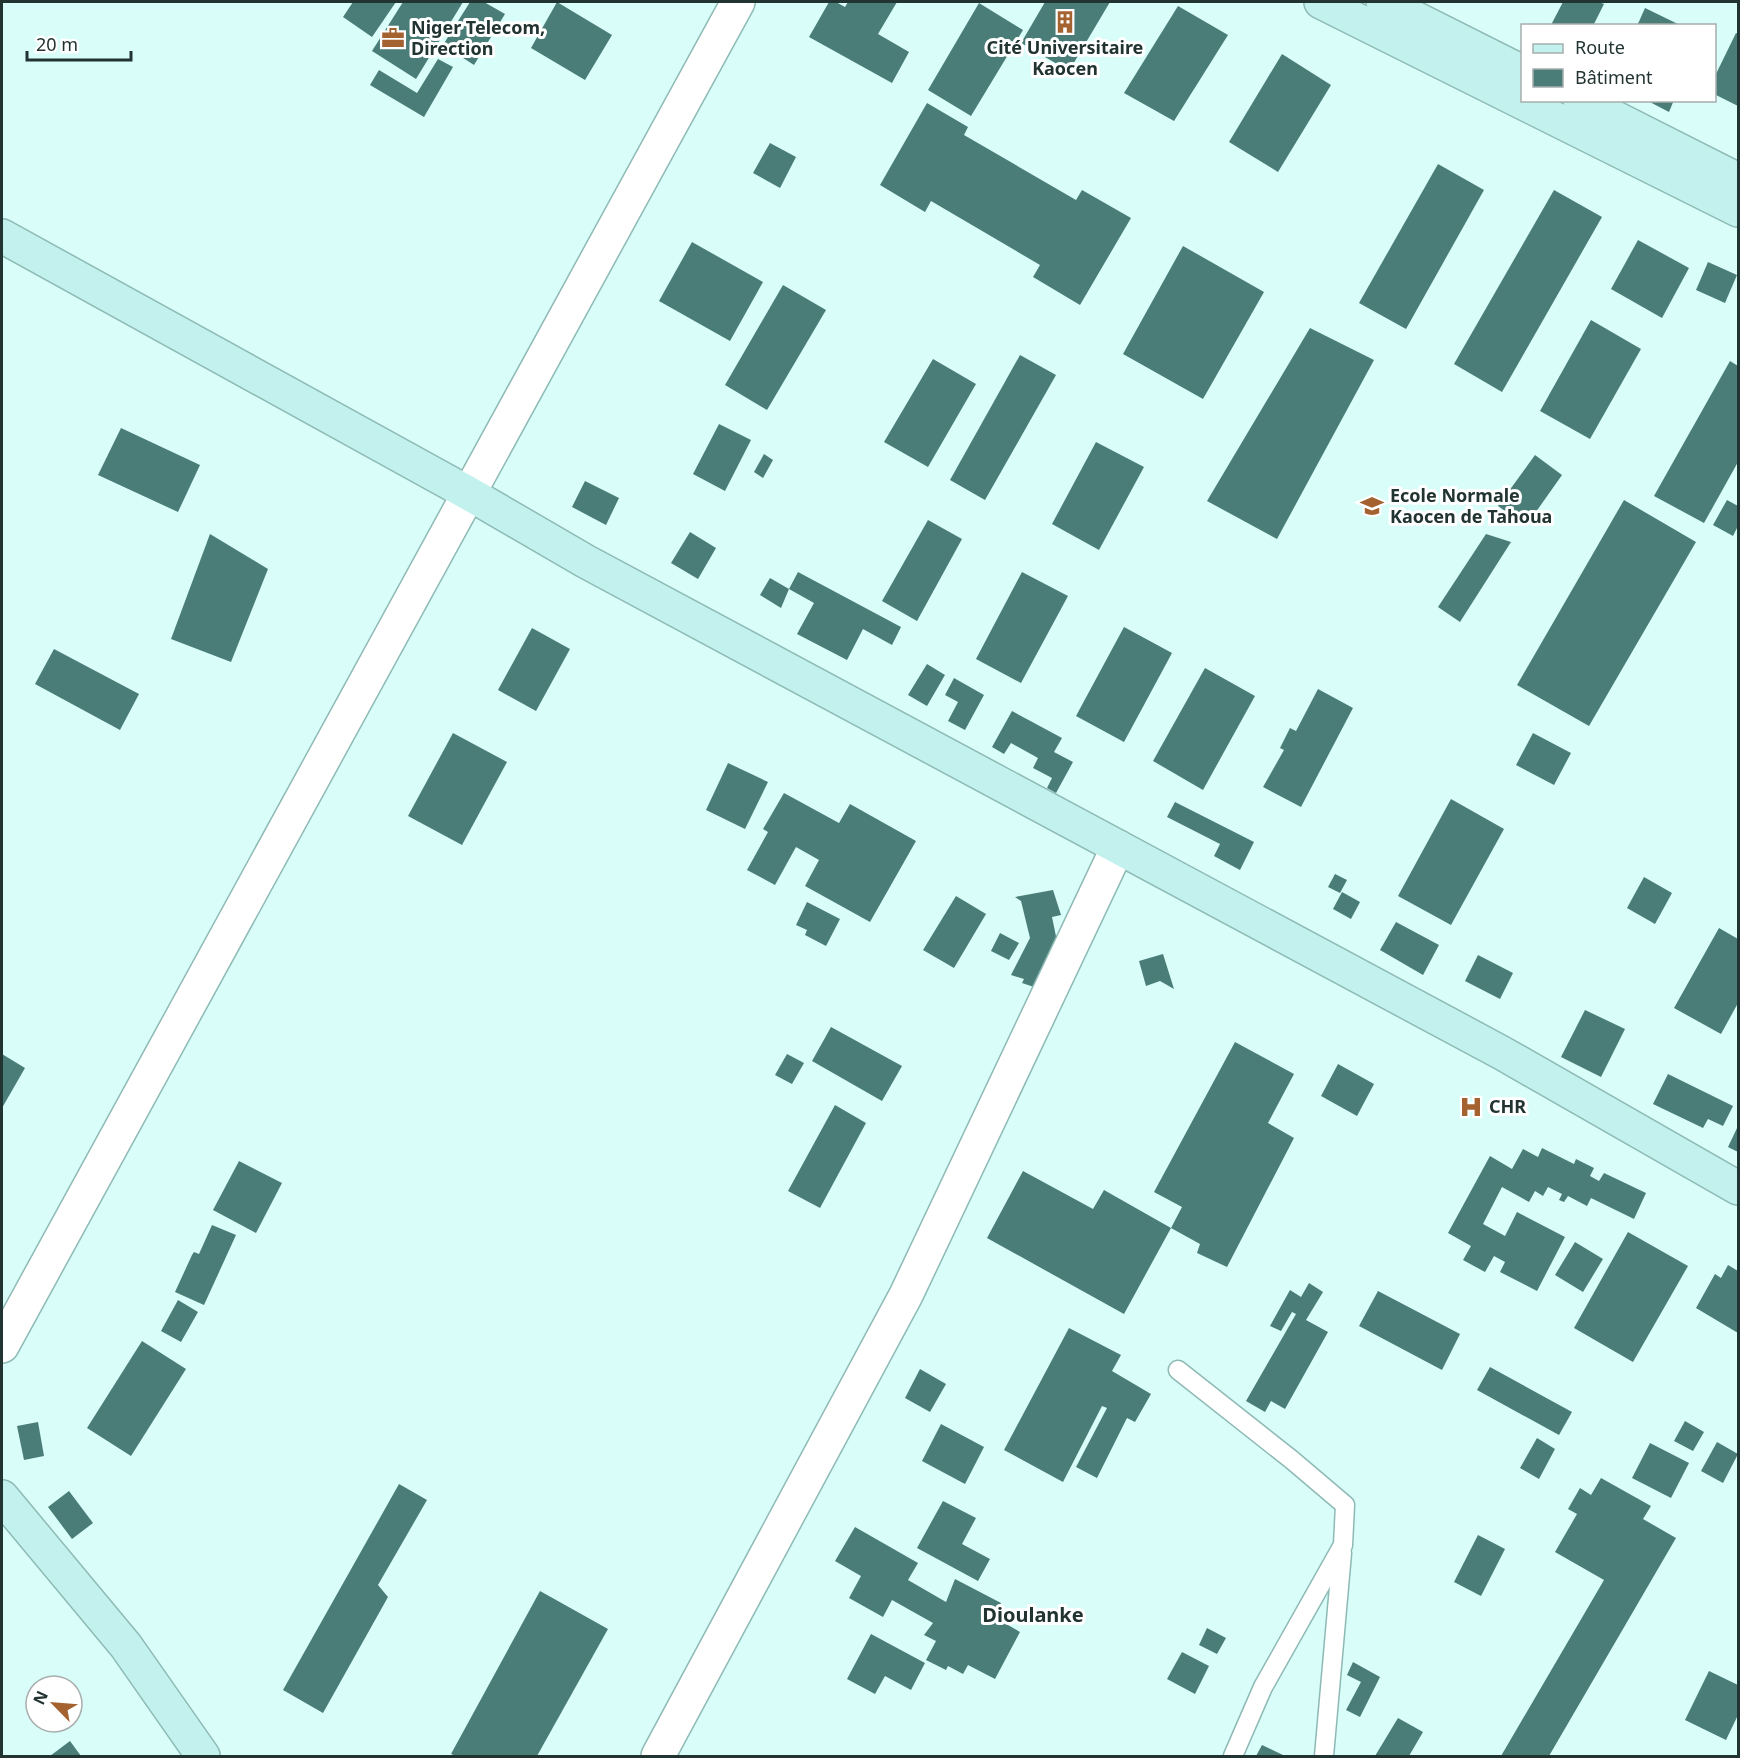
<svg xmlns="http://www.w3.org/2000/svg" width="1740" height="1758" font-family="'Noto Sans',sans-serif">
<rect width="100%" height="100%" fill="#d9fdf9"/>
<g fill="#4b7d78">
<path d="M353,2H396L372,37L343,17Z"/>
<path d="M403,2H463L416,79L372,51Z"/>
<path d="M470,2H484L505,14L474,65L443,45Z"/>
<path d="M557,2L612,35L585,80L531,48Z"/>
<path d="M829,2H836L845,7L848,2H897L878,34L909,52L892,83L809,37Z"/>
<path d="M1045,2H1110L1069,71L1021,43Z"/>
<path d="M1563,2H1599L1604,4L1593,26H1553L1551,25Z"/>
<path d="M979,3L1023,30L971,116L928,90Z"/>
<path d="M1178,6L1228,35L1174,121L1124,93Z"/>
<path d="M1645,8L1682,26H1637Z"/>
<path d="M1736,33L1738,34V106L1714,94V78Z"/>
<path d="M1282,54L1331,85L1278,172L1229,142Z"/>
<path d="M438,59L453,67L424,117L370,85L379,70L417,93Z"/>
<path d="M1646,100H1674L1669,112Z"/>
<path d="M927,103L968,127L964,135L1076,200L1082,190L1131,218L1080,305L1033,277L1040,265L931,201L925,212L880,185Z"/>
<path d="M770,143L796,157L780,188L753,173Z"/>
<path d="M1438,164L1484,190L1406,329L1359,303Z"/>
<path d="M1554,190L1602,217L1502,392L1454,364Z"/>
<path d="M1638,240L1689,268L1662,318L1611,289Z"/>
<path d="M692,242L763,282L730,341L659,301Z"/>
<path d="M1183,246L1264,292L1203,399L1123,354Z"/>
<path d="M1708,262L1737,275L1725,303L1696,290Z"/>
<path d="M783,285L826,310L767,410L725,385Z"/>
<path d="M1591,320L1641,349L1590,439L1540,411Z"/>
<path d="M1310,328L1374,360L1277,539L1207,501Z"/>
<path d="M1020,355L1056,375L985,500L950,480Z"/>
<path d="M933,359L976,384L928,467L884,442Z"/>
<path d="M1730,361L1738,366V462L1704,523L1654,496Z"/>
<path d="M719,424L751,440L725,491L693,474Z"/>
<path d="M121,428L200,465L178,512L98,475Z"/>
<path d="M1096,442L1144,467L1099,550L1052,524Z"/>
<path d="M764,454L773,460L763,478L754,472Z"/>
<path d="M1535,455L1562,475L1526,526L1498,506Z"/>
<path d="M585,481L619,498L606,525L572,507Z"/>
<path d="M1624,500L1696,542L1589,726L1517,685Z"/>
<path d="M1727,500L1738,506V526L1733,536L1713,525Z"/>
<path d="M928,520L962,539L917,621L882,601Z"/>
<path d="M690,532L716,548L698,579L671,563Z"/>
<path d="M210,534L268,569L231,662L171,639Z"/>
<path d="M1486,534L1511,542L1460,622L1438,607Z"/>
<path d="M798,572L901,627L892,645L863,629L847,660L797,634L814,603L789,589Z"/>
<path d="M1022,572L1068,596L1021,683L976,659Z"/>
<path d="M770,578L789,589L781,608L760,595Z"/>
<path d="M1124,627L1172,653L1124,742L1076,716Z"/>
<path d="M532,628L570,649L536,711L498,690Z"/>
<path d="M54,649L139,694L120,730L35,684Z"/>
<path d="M927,664L945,675L927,706L908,695Z"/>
<path d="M1205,668L1255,696L1203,790L1153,761Z"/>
<path d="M954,678L984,695L965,730L948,721L958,702L945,695Z"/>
<path d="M1318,689L1353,708L1301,807L1263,787L1284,750L1280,748L1290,728L1296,731Z"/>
<path d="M1012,711L1062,738L1054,752L1073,762L1056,793L1047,788L1052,778L1033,768L1038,758L1011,743L1004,754L992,747Z"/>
<path d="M453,733L507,762L462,845L408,816Z"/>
<path d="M1533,733L1571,753L1554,785L1516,765Z"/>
<path d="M728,763L768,782L745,829L706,810Z"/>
<path d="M784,793L839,823L850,804L916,841L870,922L805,886L819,860L796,847L775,885L747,870L768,832L763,829Z"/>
<path d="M1451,799L1504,829L1451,925L1398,896Z"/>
<path d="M1175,802L1254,842L1240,870L1214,856L1220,844L1167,817Z"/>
<path d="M1335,874L1347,880L1340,893L1328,887Z"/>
<path d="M1644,877L1672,893L1655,924L1627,908Z"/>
<path d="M1053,890L1061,915L1052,917L1058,946L1037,988L1022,983L1024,979L1011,975L1030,938L1021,901L1015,897Z"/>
<path d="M1342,892L1360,902L1351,919L1333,909Z"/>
<path d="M956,896L986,914L954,968L923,950Z"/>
<path d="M807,902L840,919L826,946L805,935L807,930L796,925Z"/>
<path d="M1396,922L1439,945L1423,975L1380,950Z"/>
<path d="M1719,928L1738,939V1003L1721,1034L1674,1008Z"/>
<path d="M1000,933L1019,943L1009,960L991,951Z"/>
<path d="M1163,954L1174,989L1160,981L1146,986L1139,961Z"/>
<path d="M1478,955L1513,973L1500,999L1465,981Z"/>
<path d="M1585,1010L1625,1029L1601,1077L1561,1057Z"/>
<path d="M831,1027L902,1066L882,1101L812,1061Z"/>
<path d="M1235,1042L1294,1074L1268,1123L1294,1138L1227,1267L1197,1253L1200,1244L1171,1228L1124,1314L987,1238L1023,1171L1093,1209L1104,1190L1171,1228L1182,1207L1154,1192Z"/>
<path d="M2,1054L25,1068L2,1108Z"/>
<path d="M787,1054L804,1063L792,1084L775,1075Z"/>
<path d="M1338,1064L1374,1084L1357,1116L1321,1096Z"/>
<path d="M1668,1074L1733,1106L1723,1126L1708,1119L1703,1128L1653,1104Z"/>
<path d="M835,1105L866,1123L820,1208L788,1191Z"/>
<path d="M1738,1126V1152L1728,1147Z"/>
<path d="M1542,1148L1574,1164L1576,1159L1594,1168L1590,1176L1599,1181L1604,1173L1646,1193L1634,1219L1591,1198L1587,1206L1568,1196L1564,1202L1559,1200L1562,1194L1548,1187L1543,1196L1535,1191L1529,1202L1502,1187L1483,1224L1505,1236L1517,1212L1565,1237L1537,1291L1500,1272L1505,1262L1494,1256L1485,1272L1463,1260L1471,1246L1448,1233L1490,1156L1512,1169L1523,1149L1538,1157Z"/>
<path d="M239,1161L282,1183L256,1233L213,1210Z"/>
<path d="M212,1225L236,1235L204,1305L175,1292L192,1255L194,1252L199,1254Z"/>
<path d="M1628,1232L1688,1266L1633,1362L1574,1328Z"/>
<path d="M1575,1242L1603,1259L1583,1292L1555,1275Z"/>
<path d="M1728,1265L1738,1271V1333L1696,1308L1715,1274L1721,1278Z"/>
<path d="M1309,1283L1323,1292L1306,1320L1328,1332L1285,1409L1271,1401L1265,1412L1246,1401L1296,1314L1292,1312L1281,1331L1270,1326L1290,1290L1301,1297Z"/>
<path d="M1378,1291L1460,1334L1442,1370L1359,1326Z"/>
<path d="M178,1300L198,1312L181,1342L161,1331Z"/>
<path d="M1069,1328L1121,1355L1112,1371L1151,1394L1135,1422L1127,1418L1097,1478L1076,1467L1107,1408L1102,1406L1063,1482L1004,1450Z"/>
<path d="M142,1341L186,1369L131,1456L87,1428Z"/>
<path d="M1490,1367L1572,1412L1559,1435L1477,1390Z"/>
<path d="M920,1369L946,1384L930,1412L905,1398Z"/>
<path d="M1685,1421L1704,1432L1693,1451L1674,1441Z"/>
<path d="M38,1422L44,1456L24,1460L17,1426Z"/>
<path d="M941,1424L984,1447L965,1484L922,1461Z"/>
<path d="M1537,1438L1555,1449L1539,1479L1520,1468Z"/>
<path d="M1717,1442L1738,1454L1723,1483L1701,1471Z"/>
<path d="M1650,1443L1689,1463L1671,1498L1632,1478Z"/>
<path d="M1601,1478L1651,1506L1643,1519L1676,1538L1549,1756H1501L1604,1580L1555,1552L1577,1514L1568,1509L1580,1488L1591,1495Z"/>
<path d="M399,1484L427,1500L378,1585L388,1597L323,1713L283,1690Z"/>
<path d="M69,1491L93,1523L72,1539L48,1507Z"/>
<path d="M943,1501L976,1518L962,1544L990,1559L978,1581L917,1548Z"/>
<path d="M855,1527L918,1563L908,1580L946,1602L955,1579L1001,1603L994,1617L1020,1632L995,1679L968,1665L963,1674L948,1666L946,1670L926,1660L936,1641L924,1635L933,1623L892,1600L883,1617L849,1598L861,1576L835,1561Z"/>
<path d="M1478,1535L1505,1549L1481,1596L1454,1582Z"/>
<path d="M540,1591L608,1629L537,1756H456L451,1754Z"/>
<path d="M1207,1628L1226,1638L1217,1654L1199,1645Z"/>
<path d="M871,1634L925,1663L911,1690L885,1676L875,1694L847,1679Z"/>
<path d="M1182,1652L1209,1666L1195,1694L1167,1679Z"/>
<path d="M1353,1662L1380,1677L1360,1717L1346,1710L1361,1682L1347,1675Z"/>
<path d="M1709,1671L1738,1685V1715L1726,1740L1685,1720Z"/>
<path d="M1398,1718L1423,1732L1409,1756H1375Z"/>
<path d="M70,1741L81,1756H50Z"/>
<path d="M1262,1745L1285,1756H1256Z"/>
</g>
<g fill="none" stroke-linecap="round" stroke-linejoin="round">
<g stroke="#8ebab5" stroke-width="21">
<g id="lane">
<path d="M1178,1370L1292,1460L1345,1505L1343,1545L1263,1687L1233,1756"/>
<path d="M1324,1756L1342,1553"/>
</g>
</g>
<g stroke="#8ebab5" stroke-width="36">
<g id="street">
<path d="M2,1346L738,2"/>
<path d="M658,1756L906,1295L1118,847"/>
</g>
</g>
<g stroke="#8ebab5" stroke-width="36">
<g id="secondary">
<path d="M1321,2L1738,210"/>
<path d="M1383,2L1522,72"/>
<path d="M1580,100L1738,180"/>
<path d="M2,236L468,493L585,561L1502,1053L1738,1188"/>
<path d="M2,1497L126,1646L203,1756"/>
</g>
</g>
<use href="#lane" stroke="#fff" stroke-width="18"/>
<use href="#street" stroke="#fff" stroke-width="33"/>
<use href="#secondary" stroke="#c3f2ee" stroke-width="33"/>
</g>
<defs>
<g id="building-bare" transform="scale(1.8)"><path d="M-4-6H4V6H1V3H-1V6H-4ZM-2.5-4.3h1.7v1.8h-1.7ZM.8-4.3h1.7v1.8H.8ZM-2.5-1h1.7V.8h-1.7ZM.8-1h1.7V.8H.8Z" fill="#a46230" stroke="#fff" stroke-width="2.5" paint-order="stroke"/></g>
<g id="office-bare" transform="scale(1.8)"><path d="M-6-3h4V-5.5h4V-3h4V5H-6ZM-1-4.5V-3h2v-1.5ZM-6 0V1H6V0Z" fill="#a46230" stroke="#fff" stroke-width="2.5" paint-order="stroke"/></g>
<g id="university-bare" transform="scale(1.8)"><path d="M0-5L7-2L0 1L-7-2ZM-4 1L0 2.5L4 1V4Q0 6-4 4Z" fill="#a46230" stroke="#fff" stroke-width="2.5" paint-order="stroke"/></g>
<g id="hospital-bare" transform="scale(1.8)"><path d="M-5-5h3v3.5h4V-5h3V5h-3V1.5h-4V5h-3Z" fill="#a46230" stroke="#fff" stroke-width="2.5" paint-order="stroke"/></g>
</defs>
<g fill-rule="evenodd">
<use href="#building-bare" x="1065" y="22"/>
<use href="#office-bare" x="393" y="38"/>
<use href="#university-bare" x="1372" y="506"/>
<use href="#hospital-bare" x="1471" y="1107"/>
</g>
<g text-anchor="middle" stroke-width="6" stroke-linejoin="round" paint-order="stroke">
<g font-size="18" font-weight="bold" fill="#223432" stroke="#fff" text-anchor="start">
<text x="411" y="34">Niger Telecom,<tspan x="411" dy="21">Direction</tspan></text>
<text x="1065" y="54" text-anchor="middle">Cité Universitaire<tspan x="1065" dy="21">Kaocen</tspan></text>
<text x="1390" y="502">Ecole Normale<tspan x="1390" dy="21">Kaocen de Tahoua</tspan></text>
<text x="1489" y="1113">CHR</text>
</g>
<g font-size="20" font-weight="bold" fill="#223432" stroke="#fff">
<text x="1033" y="1622">Dioulanke</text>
</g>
</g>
<rect width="1740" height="1758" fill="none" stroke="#223432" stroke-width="6"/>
<rect x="1521" y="24" width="195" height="78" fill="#ffffff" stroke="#a7aead" stroke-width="1.5"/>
<rect x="1533" y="44" width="30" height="9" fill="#c3f2ee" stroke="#a7aead" stroke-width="1.5"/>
<text x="1575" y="54" font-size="18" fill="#223432">Route</text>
<rect x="1533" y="69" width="30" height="18" fill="#4b7d78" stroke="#a7aead" stroke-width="1.5"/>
<text x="1575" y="84" font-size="18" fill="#223432">Bâtiment</text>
<g transform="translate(54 1704) rotate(295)"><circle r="28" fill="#ffffff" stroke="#a7aead" stroke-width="1.5"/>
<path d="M0-4.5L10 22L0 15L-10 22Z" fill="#a46230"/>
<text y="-9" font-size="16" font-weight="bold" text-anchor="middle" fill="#223432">N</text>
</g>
<path d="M27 51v9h104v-9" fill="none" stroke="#223432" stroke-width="3"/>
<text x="36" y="51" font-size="18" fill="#223432" stroke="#ffffff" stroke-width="4.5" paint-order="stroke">20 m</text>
</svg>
